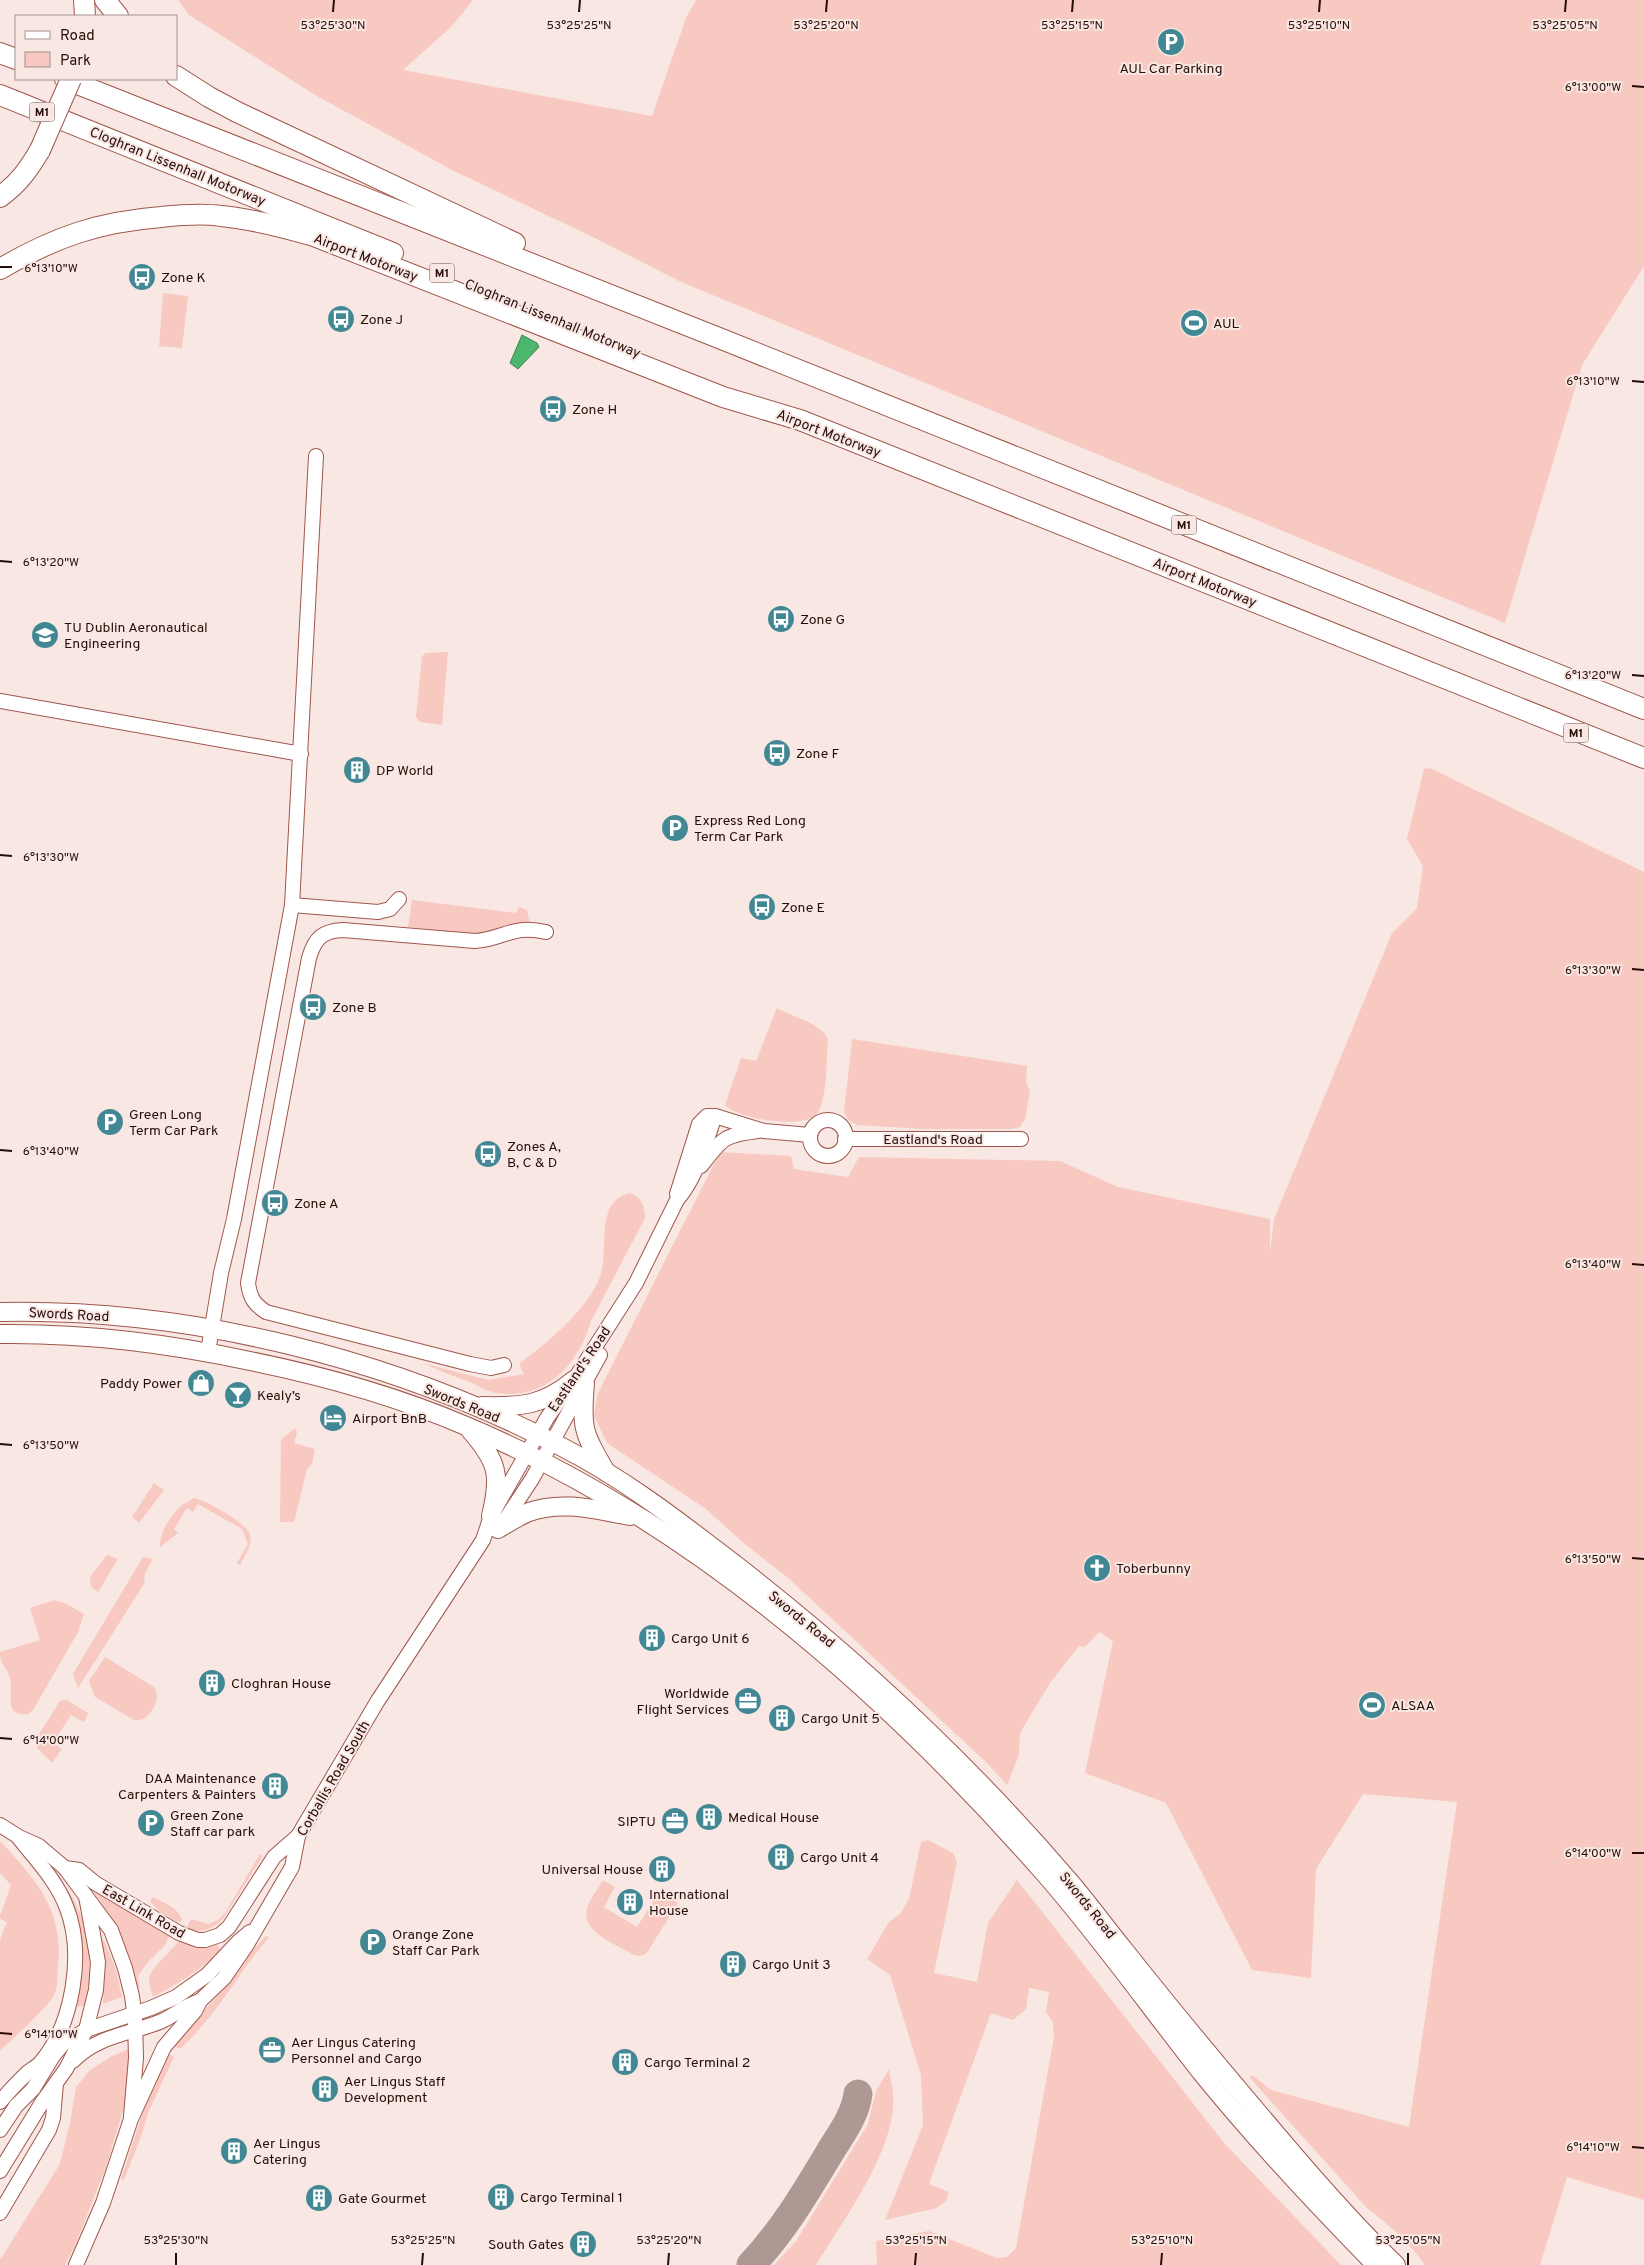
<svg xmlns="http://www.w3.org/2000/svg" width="1644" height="2265" font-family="Overpass,sans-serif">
<rect width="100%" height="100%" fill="#f8e7e3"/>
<g fill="#f8c9c0">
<path d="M178,0H473L452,26L403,70L652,116L686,18L696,0H1644V266L1582,365L1505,623L679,281L595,238L452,170L317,96L189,15Z"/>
<path d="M163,293L188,296L182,348L159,346Z"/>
<path d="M448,652L442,725L420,722L416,717L422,656L426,653Z"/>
<path d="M1430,768L1644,872V2200L1567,2177L1540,2265H1425C1409,2242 1389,2225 1367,2208L1250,2078L1252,2075L1271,2090L1409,2127L1457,1802L1363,1794L1316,1869L1311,1978L1252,1970L1166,1803L1085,1773L1113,1641L1099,1632L1085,1647L1079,1646L1050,1683L1020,1733L1019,1755L1007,1785L986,1762L787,1577L746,1545L706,1509L607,1443L594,1416L597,1395L720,1152L791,1156L794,1169L848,1177L859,1157L1060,1161L1118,1187L1270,1219V1252L1274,1219L1392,933L1417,908L1423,866L1407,839L1424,769Z"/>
<path d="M412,900L516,913L519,907L527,910L530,925L523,923L484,936L408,927Z"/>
<path d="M777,1008C792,1017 822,1023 828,1040C826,1059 828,1095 818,1112C808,1131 737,1119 725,1105L741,1058L756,1061Z"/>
<path d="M852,1039L1027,1066L1026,1083L1030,1091L1025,1119L1020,1127L1011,1129H924L857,1125L848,1120L844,1112Z"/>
<path d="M629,1193C642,1197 644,1205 645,1218L591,1321C579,1364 545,1401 497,1393C489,1392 480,1387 472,1383C455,1377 439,1370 422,1363L488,1380L524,1374L519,1364C547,1343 594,1305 602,1270C608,1244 596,1202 629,1193Z"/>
<path d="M295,1428L297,1432L294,1443L315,1449L312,1464L307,1469L294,1522H280L281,1440Z"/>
<path d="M154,1483L164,1490L139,1523L132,1517Z"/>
<path d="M194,1498C207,1501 246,1522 250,1535C253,1545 244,1557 240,1565L237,1563L248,1544L242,1529L198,1504L193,1512L187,1508L174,1529L178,1533L160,1547C159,1533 170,1516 181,1506C184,1503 190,1501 194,1498Z"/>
<path d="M107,1555L118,1559L98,1592L91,1587L90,1577Z"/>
<path d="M143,1557L153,1559L145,1573L144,1584L78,1688L73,1674Z"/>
<path d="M55,1600L67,1604L84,1614L78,1632L33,1710L28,1714C2,1717 14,1692 10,1678C7,1666 0,1666 0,1652L40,1640L30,1608Z"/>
<path d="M105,1657L154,1687C163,1699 149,1723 134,1720L95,1697L89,1681Z"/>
<path d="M67,1700L88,1713L84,1722L71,1715L53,1743L62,1749L52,1763L37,1748L36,1739L60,1701Z"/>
<path d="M928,1840L953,1853L957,1862L934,1973L977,1982L988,1923L1017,1880L1225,2144L1341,2265H877L876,2241L929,2231L997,2258L1007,2257L1016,2248L1054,2037L1053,2022L1046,2012L1049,1992L1029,1988L1026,2009L1013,2020L991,2013L929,2184L949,2192L946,2201L937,2208L885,2220L923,2125L921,2075L890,1975L867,1959L889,1922L900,1914L909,1899L921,1842Z"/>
<path d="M0,1841C36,1880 64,1909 58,1967C57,1975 58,1986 55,1993C50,2006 11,2040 0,2051V1940L7,1922L0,1919V1916L11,1885L0,1873Z"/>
<path d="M260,1854L263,1856L222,1920C211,1929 200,1935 187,1927L191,1919L209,1924L218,1920L225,1913Z"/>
<path d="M603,1880L615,1887L604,1907L637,1927L659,1892L678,1903L646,1954L640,1956L634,1955C617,1945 580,1932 587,1908C590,1898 598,1889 603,1880Z"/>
<path d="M67,1889C91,1924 94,1965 86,2005L76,2007L71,2018L80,1933L73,1906Z"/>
<path d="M96,1890L170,1935L165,1945L148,1962L138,1976L140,1987L136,1988C125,1951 116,1926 95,1893Z"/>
<path d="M153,1897C163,1902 179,1908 182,1920L179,1923L160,1912L150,1901Z"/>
<path d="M266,1936L269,1937C237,1975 217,2015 180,2049L171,2045L222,1991L247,1956Z"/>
<path d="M181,1938L208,1946L217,1944L221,1950C200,1971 179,1983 153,1997C152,1992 149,1986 149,1980C149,1969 173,1950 181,1938Z"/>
<path d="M102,1940H104L116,1970L122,1997L103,2004L105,1959Z"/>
<path d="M131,2048L126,2101L106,2167L75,2246L65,2265H0V2260L60,2164L70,2123L76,2087L90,2070L112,2056Z"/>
<path d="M167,2053L174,2057L148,2113L143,2131L124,2180L121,2179L152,2084Z"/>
<path d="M889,2069C890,2078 893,2087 893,2096C897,2148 843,2221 816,2265H774L796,2241L868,2124L876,2091Z"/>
</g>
<path fill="#4cb76c" stroke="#41844e" d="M522,335L537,343L539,347L518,369L510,363Z"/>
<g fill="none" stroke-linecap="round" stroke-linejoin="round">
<path stroke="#ae9894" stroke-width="29" d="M751,2265C783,2231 806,2192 830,2152C841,2134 855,2116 858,2094"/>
<g stroke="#9f574b" stroke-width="16">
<g id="minor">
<path d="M0,701L301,754"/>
<path d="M292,905L378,912L390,909L399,899"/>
<circle cx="828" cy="1138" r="18"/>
<path d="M845,1139H1021"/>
<path d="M701,1166C722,1139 723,1135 758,1131"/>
<path d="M677,1194L699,1124L707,1116H715L764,1131L810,1135"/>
<path d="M208,1352L221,1273L234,1219L292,905L316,456"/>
<path d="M504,1365L491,1368L470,1364L266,1312C254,1304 250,1298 248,1283L309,958C315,938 322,931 343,930L475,941C504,939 513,924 546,932"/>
<path d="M501,1526L532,1479L600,1355"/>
<path d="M0,1825L19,1837L39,1846L65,1868L111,1930L125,1968L132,1996L135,2020L136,2058L131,2116"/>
<path d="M65,1868L79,1870L95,1883L179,1933L198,1940H205L220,1935L229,1927L274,1857L298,1836"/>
<path d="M73,2061C98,2035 131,2034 162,2021C175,2015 186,2005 200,2001"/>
<path d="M0,2102C8,2092 17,2083 26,2074C30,2070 37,2067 41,2062C73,2024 85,1953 66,1906C56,1880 36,1860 19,1838"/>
<path d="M0,2130L16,2106L33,2089L53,2056L63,2044L86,2030L151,2008L176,1997L207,1975L238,1942L250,1932"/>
<path d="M0,2171L43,2101L66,2069L86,2030L96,1990L98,1962L86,1896"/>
<path d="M0,2213L49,2130L53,2118L56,2083"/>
<path d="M76,2265L103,2203L131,2119L164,2047L195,2011L200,2001L224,1978L246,1946L292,1867L298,1836L377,1702L483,1540L491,1516L547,1418L574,1380L636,1283L677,1200C697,1177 705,1144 715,1116"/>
</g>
</g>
<g stroke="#9f574b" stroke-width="20">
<g id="major">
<path d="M0,1312C190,1308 394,1359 562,1447C625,1479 681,1523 737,1566C858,1660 970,1765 1070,1882C1089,1904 1106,1928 1125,1951C1174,2013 1225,2074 1277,2135C1315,2180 1353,2224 1396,2265"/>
<path d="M0,1334C85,1333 167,1343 250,1361C324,1376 396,1396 466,1426C690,1520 886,1693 1045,1874C1100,1937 1149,2006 1201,2072C1256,2140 1315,2203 1376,2265"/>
<path d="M585,1383C581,1429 583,1432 606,1472"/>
<path d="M482,1406C521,1407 543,1406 574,1380"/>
<path d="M470,1430C498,1462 501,1475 491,1516"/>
<path d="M498,1529C508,1523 519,1516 529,1512C563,1500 596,1510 630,1516"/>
</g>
</g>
<g stroke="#9f574b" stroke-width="22">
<g id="highway">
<path d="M84,0L85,16"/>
<path d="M105,0L118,16"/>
<path d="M0,53L16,59"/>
<path d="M176,76L209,97L237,112L515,243"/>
<path d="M65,79L724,340L1644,709"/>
<path d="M0,95L393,253"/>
<path d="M0,197C18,184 29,169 40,150"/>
<path d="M0,269C55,237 98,222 161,217C180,215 202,213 221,216C253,219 283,227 314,236L723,397L800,420L1644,758"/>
</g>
</g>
<use href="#minor" stroke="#fff" stroke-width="14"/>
<use href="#major" stroke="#fff" stroke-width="18"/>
<use href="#highway" stroke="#fff" stroke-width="20"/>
<g stroke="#9f574b" stroke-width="22" stroke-linecap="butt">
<path id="highway-bridge" d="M40,150L71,79"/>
</g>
<use href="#highway-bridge" stroke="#fff" stroke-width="20"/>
</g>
<path fill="none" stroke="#280c08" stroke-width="2" d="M333,12L334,0M579,12L580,0M826,12L827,0M1072,12L1073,0M1319,12L1320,0M1565,12L1566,0M1632,86L1644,87M0,267H12M1632,381L1644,382M0,561L12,562M1632,675L1644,676M0,855L12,856M1632,969L1644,970M0,1150L12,1151M1632,1264L1644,1265M0,1444L12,1445M1632,1558L1644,1559M0,1738L12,1739M1632,1853H1644M0,2033L12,2034M1632,2147L1644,2148M176,2265V2253M422,2265L423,2253M668,2265L669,2253M915,2265L916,2253M1161,2265L1162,2253M1408,2265V2253"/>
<defs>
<g id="parking-disc" transform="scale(1.4375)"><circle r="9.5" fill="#428894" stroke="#f8e7e3"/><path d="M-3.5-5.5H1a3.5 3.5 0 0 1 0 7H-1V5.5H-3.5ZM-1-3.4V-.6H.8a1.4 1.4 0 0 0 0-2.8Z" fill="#fff"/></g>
<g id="bus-disc" transform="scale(1.4375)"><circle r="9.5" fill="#428894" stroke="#f8e7e3"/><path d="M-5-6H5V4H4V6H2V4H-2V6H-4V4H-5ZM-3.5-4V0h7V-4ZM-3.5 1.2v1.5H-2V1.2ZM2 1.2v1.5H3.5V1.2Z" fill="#fff"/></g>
<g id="stadium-disc" transform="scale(1.4375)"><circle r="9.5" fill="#428894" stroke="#f8e7e3"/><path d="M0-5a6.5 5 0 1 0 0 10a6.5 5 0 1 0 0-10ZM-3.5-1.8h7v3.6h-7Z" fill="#fff"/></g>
<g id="university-disc" transform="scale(1.4375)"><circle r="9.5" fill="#428894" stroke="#f8e7e3"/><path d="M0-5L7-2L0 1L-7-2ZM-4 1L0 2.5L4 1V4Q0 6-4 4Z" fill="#fff"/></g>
<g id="building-disc" transform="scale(1.4375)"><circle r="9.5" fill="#428894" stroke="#f8e7e3"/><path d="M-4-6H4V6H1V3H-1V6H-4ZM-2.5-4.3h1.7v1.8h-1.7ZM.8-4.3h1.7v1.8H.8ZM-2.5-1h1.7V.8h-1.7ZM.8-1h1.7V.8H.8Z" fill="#fff"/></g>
<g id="shop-disc" transform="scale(1.4375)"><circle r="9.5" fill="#428894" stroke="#f8e7e3"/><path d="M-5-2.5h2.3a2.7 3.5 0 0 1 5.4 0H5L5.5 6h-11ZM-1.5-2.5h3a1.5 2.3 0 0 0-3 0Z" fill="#fff"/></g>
<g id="bar-disc" transform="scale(1.4375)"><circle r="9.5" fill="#428894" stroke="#f8e7e3"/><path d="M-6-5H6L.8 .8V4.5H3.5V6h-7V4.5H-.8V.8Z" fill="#fff"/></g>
<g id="hotel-disc" transform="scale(1.4375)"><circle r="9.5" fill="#428894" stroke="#f8e7e3"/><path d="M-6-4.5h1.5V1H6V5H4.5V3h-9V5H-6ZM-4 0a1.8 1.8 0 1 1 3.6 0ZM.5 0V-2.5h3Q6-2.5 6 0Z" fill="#fff"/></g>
<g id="church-disc" transform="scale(1.4375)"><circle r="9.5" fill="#428894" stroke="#f8e7e3"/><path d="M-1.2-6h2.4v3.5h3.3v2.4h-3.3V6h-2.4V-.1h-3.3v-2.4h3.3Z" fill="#fff"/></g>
<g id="office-disc" transform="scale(1.4375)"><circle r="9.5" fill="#428894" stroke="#f8e7e3"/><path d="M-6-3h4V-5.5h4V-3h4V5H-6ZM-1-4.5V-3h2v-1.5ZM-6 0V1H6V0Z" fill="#fff"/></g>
</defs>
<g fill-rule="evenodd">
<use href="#parking-disc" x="1171" y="42"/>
<use href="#bus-disc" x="142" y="277"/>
<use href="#bus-disc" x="341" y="319"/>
<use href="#stadium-disc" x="1194" y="323"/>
<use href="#bus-disc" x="553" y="409"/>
<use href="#bus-disc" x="781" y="619"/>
<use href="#university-disc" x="45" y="635"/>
<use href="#bus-disc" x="777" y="753"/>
<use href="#building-disc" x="357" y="770"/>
<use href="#parking-disc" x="675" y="828"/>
<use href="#bus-disc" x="762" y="907"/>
<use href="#bus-disc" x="313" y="1007"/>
<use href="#parking-disc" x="110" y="1122"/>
<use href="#bus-disc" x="488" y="1154"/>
<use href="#bus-disc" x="275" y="1203"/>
<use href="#shop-disc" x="201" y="1383"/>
<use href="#bar-disc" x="238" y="1395"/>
<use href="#hotel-disc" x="333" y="1418"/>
<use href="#church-disc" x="1097" y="1568"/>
<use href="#building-disc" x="652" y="1638"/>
<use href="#building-disc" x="212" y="1683"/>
<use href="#office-disc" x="748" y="1701"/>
<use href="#stadium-disc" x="1372" y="1705"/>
<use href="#building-disc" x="782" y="1718"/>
<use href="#building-disc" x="275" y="1786"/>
<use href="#building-disc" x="709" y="1817"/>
<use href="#office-disc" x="675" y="1821"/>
<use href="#parking-disc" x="151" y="1823"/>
<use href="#building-disc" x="781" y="1857"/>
<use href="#building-disc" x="662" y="1869"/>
<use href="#building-disc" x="630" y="1902"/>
<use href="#parking-disc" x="373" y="1942"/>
<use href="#building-disc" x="733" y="1964"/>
<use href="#office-disc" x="272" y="2050"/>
<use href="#building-disc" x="625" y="2062"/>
<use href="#building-disc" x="325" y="2089"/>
<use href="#building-disc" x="234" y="2151"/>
<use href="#building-disc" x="501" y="2197"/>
<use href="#building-disc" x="319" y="2198"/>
<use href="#building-disc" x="583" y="2244"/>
</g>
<g text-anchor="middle" stroke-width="4" stroke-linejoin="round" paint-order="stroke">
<g fill="#f8e7e3" stroke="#664e4a" stroke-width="1">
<rect x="29.5" y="102.5" width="25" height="19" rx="4"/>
<rect x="429.5" y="263.5" width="25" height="19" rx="4"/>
<rect x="1171.5" y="515.5" width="25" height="19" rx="4"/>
<rect x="1563.5" y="723.5" width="25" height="19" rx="4"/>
</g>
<g font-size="12" font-weight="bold" fill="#280c08">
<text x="42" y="116">M1</text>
<text x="442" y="277">M1</text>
<text x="1184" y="529">M1</text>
<text x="1576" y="737">M1</text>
</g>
<g font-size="14" fill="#280c08" stroke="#f8e7e3" text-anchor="start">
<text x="1171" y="73" text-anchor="middle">AUL Car Parking</text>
<text x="161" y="282">Zone K</text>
<text x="360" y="324">Zone J</text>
<text x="1213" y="328">AUL</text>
<text x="572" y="414">Zone H</text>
<text x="800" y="624">Zone G</text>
<text x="64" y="632">TU Dublin Aeronautical<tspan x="64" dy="16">Engineering</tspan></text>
<text x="796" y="758">Zone F</text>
<text x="376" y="775">DP World</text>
<text x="694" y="825">Express Red Long<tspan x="694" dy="16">Term Car Park</tspan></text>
<text x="781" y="912">Zone E</text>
<text x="332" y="1012">Zone B</text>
<text x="129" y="1119">Green Long<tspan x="129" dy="16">Term Car Park</tspan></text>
<text x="507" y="1151">Zones A,<tspan x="507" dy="16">B, C &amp; D</tspan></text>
<text x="294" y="1208">Zone A</text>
<text x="182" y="1388" text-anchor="end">Paddy Power</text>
<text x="257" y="1400">Kealy’s</text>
<text x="352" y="1423">Airport BnB</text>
<text x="1116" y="1573">Toberbunny</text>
<text x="671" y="1643">Cargo Unit 6</text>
<text x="231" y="1688">Cloghran House</text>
<text x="729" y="1698" text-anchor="end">Worldwide<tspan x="729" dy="16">Flight Services</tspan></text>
<text x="1391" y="1710">ALSAA</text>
<text x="801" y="1723">Cargo Unit 5</text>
<text x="256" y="1783" text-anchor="end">DAA Maintenance<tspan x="256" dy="16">Carpenters &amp; Painters</tspan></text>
<text x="170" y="1820">Green Zone<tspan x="170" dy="16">Staff car park</tspan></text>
<text x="728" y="1822">Medical House</text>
<text x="656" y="1826" text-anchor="end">SIPTU</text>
<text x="800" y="1862">Cargo Unit 4</text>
<text x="643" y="1874" text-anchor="end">Universal House</text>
<text x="649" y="1899">International<tspan x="649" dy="16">House</tspan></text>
<text x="392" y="1939">Orange Zone<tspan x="392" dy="16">Staff Car Park</tspan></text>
<text x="752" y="1969">Cargo Unit 3</text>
<text x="291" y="2047">Aer Lingus Catering<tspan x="291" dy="16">Personnel and Cargo</tspan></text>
<text x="644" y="2067">Cargo Terminal 2</text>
<text x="344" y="2086">Aer Lingus Staff<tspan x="344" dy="16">Development</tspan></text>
<text x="253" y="2148">Aer Lingus<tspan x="253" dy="16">Catering</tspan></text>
<text x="520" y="2202">Cargo Terminal 1</text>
<text x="338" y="2203">Gate Gourmet</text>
<text x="564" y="2249" text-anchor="end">South Gates</text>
</g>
<g font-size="14" fill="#280c08" stroke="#f8e7e3">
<text transform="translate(178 166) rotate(22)" y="5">Cloghran Lissenhall Motorway</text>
<text transform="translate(366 257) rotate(21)" y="5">Airport Motorway</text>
<text transform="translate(553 318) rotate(22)" y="5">Cloghran Lissenhall Motorway</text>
<text transform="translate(829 433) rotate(21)" y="5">Airport Motorway</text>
<text transform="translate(1205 582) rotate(22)" y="5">Airport Motorway</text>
<text x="933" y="1144">Eastland's Road</text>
<text transform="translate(69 1314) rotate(3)" y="5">Swords Road</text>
<text transform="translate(579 1369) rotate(-56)" y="5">Eastland's Road</text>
<text transform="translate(462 1403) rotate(22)" y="5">Swords Road</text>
<text transform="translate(802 1619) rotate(39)" y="5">Swords Road</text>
<text transform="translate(333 1778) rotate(-60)" y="5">Corballis Road South</text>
<text transform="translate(1088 1905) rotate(51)" y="5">Swords Road</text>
<text transform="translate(144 1911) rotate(30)" y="5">East Link Road</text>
</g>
</g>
<g font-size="12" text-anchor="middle" fill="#280c08" stroke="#f8e7e3" stroke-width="4" stroke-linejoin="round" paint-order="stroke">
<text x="333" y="29">53°25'30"N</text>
<text x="579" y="29">53°25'25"N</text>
<text x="826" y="29">53°25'20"N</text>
<text x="1072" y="29">53°25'15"N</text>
<text x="1319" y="29">53°25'10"N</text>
<text x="1565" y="29">53°25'05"N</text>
<text x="1593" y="91">6°13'00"W</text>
<text x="51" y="272">6°13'10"W</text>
<text x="1593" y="385">6°13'10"W</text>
<text x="51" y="566">6°13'20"W</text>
<text x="1593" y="679">6°13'20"W</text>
<text x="51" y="861">6°13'30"W</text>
<text x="1593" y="974">6°13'30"W</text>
<text x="51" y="1155">6°13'40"W</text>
<text x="1593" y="1268">6°13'40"W</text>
<text x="51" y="1449">6°13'50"W</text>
<text x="1593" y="1563">6°13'50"W</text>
<text x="51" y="1744">6°14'00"W</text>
<text x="1593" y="1857">6°14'00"W</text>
<text x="51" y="2038">6°14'10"W</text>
<text x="1593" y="2151">6°14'10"W</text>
<text x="176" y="2244">53°25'30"N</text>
<text x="423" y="2244">53°25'25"N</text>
<text x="669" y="2244">53°25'20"N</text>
<text x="916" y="2244">53°25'15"N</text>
<text x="1162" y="2244">53°25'10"N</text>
<text x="1408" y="2244">53°25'05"N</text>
</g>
<rect x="15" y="15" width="162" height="65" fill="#f8e7e3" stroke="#a58f8b"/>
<rect x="25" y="31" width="25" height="8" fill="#ffffff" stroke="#a58f8b"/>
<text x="60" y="40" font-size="15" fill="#280c08">Road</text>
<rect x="25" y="52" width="25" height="15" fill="#f8c9c0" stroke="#a58f8b"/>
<text x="60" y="65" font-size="15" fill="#280c08">Park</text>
</svg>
